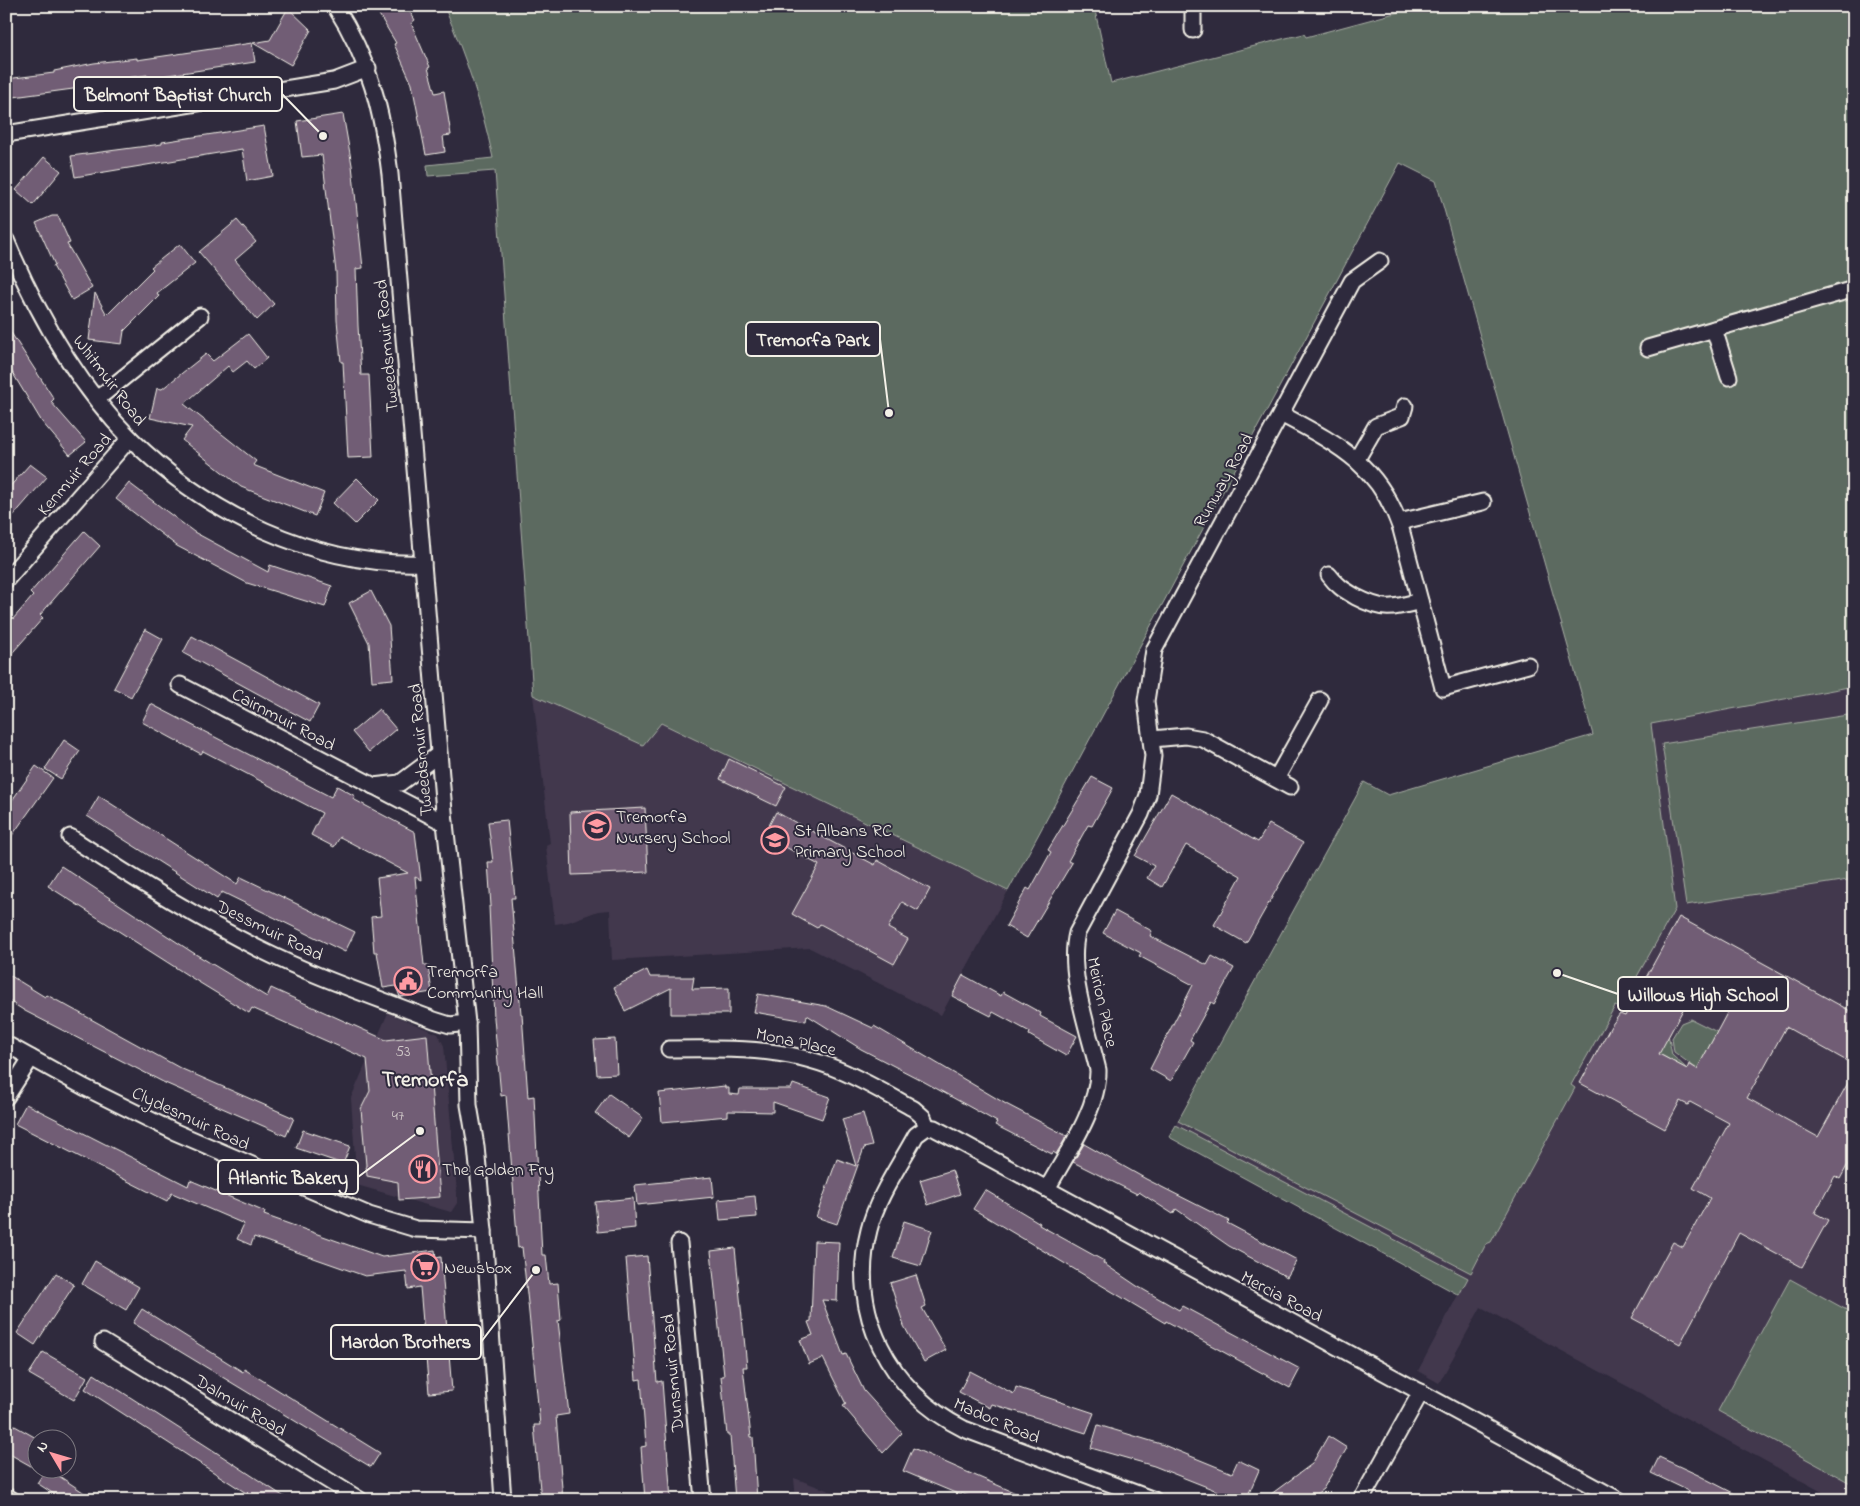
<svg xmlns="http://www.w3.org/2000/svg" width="1860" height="1506" font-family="'Indie Flower',sans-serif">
<rect width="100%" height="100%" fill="#2f2a3d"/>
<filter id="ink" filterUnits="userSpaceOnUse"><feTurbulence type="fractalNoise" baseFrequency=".02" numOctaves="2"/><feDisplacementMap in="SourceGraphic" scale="10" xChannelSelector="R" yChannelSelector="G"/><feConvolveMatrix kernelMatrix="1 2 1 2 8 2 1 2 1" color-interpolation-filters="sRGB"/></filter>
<g filter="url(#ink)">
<g fill="#43394e">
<path d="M1854,686V1500H1837L1481,1307L1439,1383L1418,1371L1458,1295L1169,1137L1364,782L1388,795L1593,735Z"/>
<path d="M533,695L643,745L661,723L1008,891L941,1015L810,948L612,960L610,910L598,911L568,922L555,924L546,845L550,843Z"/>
<path d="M388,1013L438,1034L444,1046L457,1193V1203L451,1212L357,1185L351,1098Z"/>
<path d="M794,1478L854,1500H796Z"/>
</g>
<g fill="#5b6a60" stroke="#a8aea4">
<path d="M444,6H1094L1111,83L1286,38L1304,34L1306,37L1421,6H1854V686L1651,724L1675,909L1626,996V1005L1620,1008L1615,1006L1571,1085L1575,1088L1491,1242L1486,1244L1471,1273L1178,1121L1364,782L1388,795L1593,735L1436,181L1400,163L1008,891L661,723L643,745L533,695L495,171L428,176L427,165L493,158C481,102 467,60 444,6Z"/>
<path d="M1854,714V879L1686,905L1662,744Z"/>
<path d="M1691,1019L1717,1032L1697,1069L1674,1052L1672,1038L1681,1023Z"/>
<path d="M1617,1031L1668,1034L1672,1055L1687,1069Z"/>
<path d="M1176,1125L1468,1278L1459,1295L1169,1137Z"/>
<path d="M1790,1279L1854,1314V1485L1718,1411Z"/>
</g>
<g fill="#715d75" stroke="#f4f1e8" fill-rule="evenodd">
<path d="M374,6H406L415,20L411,23L430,67L428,68L435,93L444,91L451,135L443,136L445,152L426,155L412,84L394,44L396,43Z"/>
<path d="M288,8L311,30L291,65L253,43L270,40Z"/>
<path d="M252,43L255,62L148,78L147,75L88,83V87L6,98V79L54,73V71L94,63L137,58V60Z"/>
<path d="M343,114L352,165L363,268L356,269L358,326L361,375H369L373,457L348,458L343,362H341L337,320L336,272L322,155L302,157L297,121Z"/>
<path d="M264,126L273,176L247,181L242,149L75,177L71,156L162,144V142Z"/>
<path d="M44,157L61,171L33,205L16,190Z"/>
<path d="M52,216H58L70,243L67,244L92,288L72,300L53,266L55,265L36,223Z"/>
<path d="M237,220L256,242L235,260L274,304L257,320L199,252Z"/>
<path d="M180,244L195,263L157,293L159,296L124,331L122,344L89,340L95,293L107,315L153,269L151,267Z"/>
<path d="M6,325L54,399L51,402L86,442L70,455L42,422L6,362Z"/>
<path d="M248,334L267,358L254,369L247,361L233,372L228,366L184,404L256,461L253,465L324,493L315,516L241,487L182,440L192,427L150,418L157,388L162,389L206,354L213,361Z"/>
<path d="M30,464L47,477L6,524V491Z"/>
<path d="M357,478L379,500L355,524L333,503Z"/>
<path d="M129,483L194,532L268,572L270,565L332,586L325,607L247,583L177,546L116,499Z"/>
<path d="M84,531L100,546L40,615L43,618L6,660V627L33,596L30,593Z"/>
<path d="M371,591L389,626L393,679L372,681L369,643L349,603Z"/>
<path d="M145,629L163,639L131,697L114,688Z"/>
<path d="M192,636L319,705L310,722L183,653Z"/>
<path d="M151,704L331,797L337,786L355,796L353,799L415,832L421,880L415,877L424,965H428L432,992L400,997L396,986L383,988L377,952H374L371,917L381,916L377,878L408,873L340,837L334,847L311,835L322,813L203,751L201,754L142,722Z"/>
<path d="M379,709L396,729L369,752L352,732Z"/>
<path d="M64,740L80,751L61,779L45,769Z"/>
<path d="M729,759L786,787L776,806L720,779Z"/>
<path d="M36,766L53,778L6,844V809Z"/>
<path d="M1092,777L1113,788L1092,826L1088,825L1068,861L1072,863L1027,938L1006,926L1027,888L1030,890L1051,852L1048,850Z"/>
<path d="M1171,793L1258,842L1269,824L1303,843L1246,943L1214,925L1241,876L1186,845L1162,887L1147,878L1154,866L1135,856Z"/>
<path d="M99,796L237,884L241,877L355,932L345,952L222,892L217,899L87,816Z"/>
<path d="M645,808L648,872L572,875L570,812Z"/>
<path d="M776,812L875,865L877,860L930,889L918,911L902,902L888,928L908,939L894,964L820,924L817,928L792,914L819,865L778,843L776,846L762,839Z"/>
<path d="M507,820L515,898H511L521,1014H522L528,1097L534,1096L542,1255H546L549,1284L558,1283L561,1320L558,1321L569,1414L556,1416L563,1500H541L534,1425H540L528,1303L522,1247L518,1248L506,1095L501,1096L494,1018L489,906H491L488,862H493L488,822Z"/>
<path d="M61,866L192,952L267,997L271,988L386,1040L427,1035L440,1197L399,1200L398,1182L367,1176L361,1109L370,1091L367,1059L252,1008L249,1013L192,978L48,886Z"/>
<path d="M1115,911L1152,931L1150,936L1207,965L1212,956L1234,968L1214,1004L1211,1002L1190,1040L1193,1042L1171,1081L1150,1069L1193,985L1139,956L1141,953L1103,933Z"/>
<path d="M1679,917L1854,1013V1065L1786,1027L1747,1098L1818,1137L1854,1072V1153L1840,1179L1835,1176L1815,1213L1828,1220L1802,1267L1739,1233L1680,1344L1632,1318L1673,1242L1683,1247L1710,1198L1693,1188L1729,1123L1690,1102L1688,1105L1680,1101L1665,1129L1580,1083L1611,1026L1620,1014L1625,1016ZM1699,980L1734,1000L1697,1069L1689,1064L1687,1069L1659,1054Z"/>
<path d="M647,970L650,977H694L692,989L729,988V1014H671V988L625,1011L614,987Z"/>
<path d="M6,973L45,997L47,995L180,1068L294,1118L286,1136L165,1083L25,1011L6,999Z"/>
<path d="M963,975L1001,996L1003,992L1041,1013L1040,1016L1077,1036L1066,1056L1029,1035L1030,1032L993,1012L991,1016L952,996Z"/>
<path d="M758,994L826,1006L873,1028L874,1026L1006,1104L1067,1136L1056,1154L1053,1152L1052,1154L995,1125L997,1122L919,1079L861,1049L807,1015L806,1021L754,1012Z"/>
<path d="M615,1039L617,1074L597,1075L594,1040Z"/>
<path d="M793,1084L830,1097L822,1119L773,1102V1112L728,1111V1116L662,1122L659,1093L725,1086V1088H729V1094L739,1095L740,1089H791Z"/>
<path d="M609,1094L643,1118L629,1138L595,1113Z"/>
<path d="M26,1104L188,1186L190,1180L265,1212L264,1215L382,1257L435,1250L436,1258L441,1257L452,1391L429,1393L420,1287L408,1289L406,1271L365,1276L254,1237L251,1245L237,1239L244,1224L172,1193L167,1201L15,1124Z"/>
<path d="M863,1113L872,1146L864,1148L837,1224L816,1217L837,1159L856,1166L842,1119Z"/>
<path d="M303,1130L350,1146L343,1164L296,1148Z"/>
<path d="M1084,1144L1146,1179L1229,1221L1227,1223L1297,1260L1287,1277L1229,1246L1176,1209L1173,1214L1139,1192L1137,1194L1073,1162Z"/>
<path d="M952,1170L960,1194L928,1205L920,1180Z"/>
<path d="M712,1177L714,1197L637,1205L635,1185Z"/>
<path d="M985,1190L1040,1223L1039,1225L1104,1261L1103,1263L1137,1286L1179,1310L1182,1306L1300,1369L1290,1388L1166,1321L1165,1323L973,1209Z"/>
<path d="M755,1196L757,1217L720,1220L718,1200Z"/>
<path d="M633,1198L635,1228L598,1232L595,1202Z"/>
<path d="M904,1221L932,1230L921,1266L893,1258Z"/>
<path d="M814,1241L839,1242L837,1301L822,1300L843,1355L846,1354L864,1391L902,1433L883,1453L843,1406L846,1404L823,1358L809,1364L800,1340L813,1335L808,1322L811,1321Z"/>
<path d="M735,1248L747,1367H743L751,1437H753L757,1500H735L730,1435H727L721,1376H724L711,1251Z"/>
<path d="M647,1256L657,1382L662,1381L671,1500H645L641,1447L646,1446L641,1379L636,1380L626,1258Z"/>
<path d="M95,1261L139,1287L126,1310L82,1284Z"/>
<path d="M56,1273L74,1285L35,1345L17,1333Z"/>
<path d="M916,1275L926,1306L922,1308L946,1350L924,1362L904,1326L890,1283Z"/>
<path d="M142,1309L243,1372L244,1369L380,1453L371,1467L133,1323Z"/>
<path d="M43,1352L87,1377L74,1400L29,1374Z"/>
<path d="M970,1371L1014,1394L1016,1387L1094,1413L1086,1433L992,1404L990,1408L959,1392Z"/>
<path d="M94,1374L208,1447L289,1500H257L190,1457L85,1389Z"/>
<path d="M6,1421L38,1439V1470L6,1452Z"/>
<path d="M1098,1425L1161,1444L1232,1473L1238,1460L1259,1470L1246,1500H1240L1154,1466L1091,1448Z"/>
<path d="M1328,1436L1347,1448L1323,1489L1308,1500H1263L1312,1464Z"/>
<path d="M913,1448L967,1472L1032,1500H978L961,1493L960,1495L903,1471Z"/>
<path d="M1659,1457L1698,1475L1747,1500H1697L1687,1495L1689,1491L1651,1473Z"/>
<path d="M47,1468L95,1500H63L37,1483Z"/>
</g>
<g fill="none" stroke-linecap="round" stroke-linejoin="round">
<g stroke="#f4f1e8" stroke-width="19">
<g id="minor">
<path d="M335,6C370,61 382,110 390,174L445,823L467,1023L469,1105L476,1146L484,1231L503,1500"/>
<path d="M1193,30V6"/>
<path d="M6,134L334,81L368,68"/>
<path d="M6,240C36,311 76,384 131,439C207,514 315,567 423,563"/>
<path d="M1714,329L1729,377"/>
<path d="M1648,348L1854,289"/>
<path d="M97,399L200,316"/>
<path d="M1281,414C1337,444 1379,464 1401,529L1443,688L1528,665"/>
<path d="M1357,459L1376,426L1402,416L1405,406"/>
<path d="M1399,522L1483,502"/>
<path d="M1329,575C1337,586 1344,590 1356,597C1383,611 1392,609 1420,601"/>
<path d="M6,580L130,438"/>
<path d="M180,685L445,823"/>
<path d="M1152,739L1186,736L1203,739L1290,787"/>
<path d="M1276,779L1320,700"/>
<path d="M373,786L400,783L439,754"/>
<path d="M70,837C131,877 194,916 259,949C315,977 375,997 434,1020L450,1025L467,1023"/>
<path d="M6,1044L84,1087L175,1132L369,1215L416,1229L484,1231"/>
<path d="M669,1049C726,1048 785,1047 839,1070C865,1081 889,1095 914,1109L923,1117L927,1127"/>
<path d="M6,1097L31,1058"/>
<path d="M927,1127L934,1128L953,1138L1619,1500"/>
<path d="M927,1127L916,1135C900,1165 877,1197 869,1230C848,1312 889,1392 964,1429L1154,1500"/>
<path d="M1047,1189C1065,1156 1099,1109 1098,1070C1089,1031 1067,972 1077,933L1141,814L1148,795L1153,756L1146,701L1154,650L1352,281L1380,261"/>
<path d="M679,1243L703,1500"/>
<path d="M103,1342L360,1500"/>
<path d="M6,1496L12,1500"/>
<path d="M1361,1500L1421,1392"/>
</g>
</g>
<use href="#minor" stroke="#2f2a3d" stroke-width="15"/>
</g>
</g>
<defs>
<g id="school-ring" transform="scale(1.4375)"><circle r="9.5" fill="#2f2a3d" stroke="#ff9aa2" stroke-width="1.5"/><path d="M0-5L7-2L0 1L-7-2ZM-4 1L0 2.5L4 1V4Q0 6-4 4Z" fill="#ff9aa2"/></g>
<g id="civic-ring" transform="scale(1.4375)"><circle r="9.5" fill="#2f2a3d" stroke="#ff9aa2" stroke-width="1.5"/><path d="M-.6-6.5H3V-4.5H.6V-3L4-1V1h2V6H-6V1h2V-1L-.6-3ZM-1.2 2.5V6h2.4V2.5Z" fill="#ff9aa2"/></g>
<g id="restaurant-ring" transform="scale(1.4375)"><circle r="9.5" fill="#2f2a3d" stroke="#ff9aa2" stroke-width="1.5"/><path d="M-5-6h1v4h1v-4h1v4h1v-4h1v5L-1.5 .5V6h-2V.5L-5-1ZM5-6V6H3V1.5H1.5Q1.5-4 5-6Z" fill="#ff9aa2"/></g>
<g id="supermarket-ring" transform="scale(1.4375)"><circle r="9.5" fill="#2f2a3d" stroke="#ff9aa2" stroke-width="1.5"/><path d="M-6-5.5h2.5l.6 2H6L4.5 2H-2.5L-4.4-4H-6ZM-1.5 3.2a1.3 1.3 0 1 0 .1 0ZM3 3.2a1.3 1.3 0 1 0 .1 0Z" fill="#ff9aa2"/></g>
</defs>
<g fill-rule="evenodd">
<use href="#school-ring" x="597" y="826"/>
<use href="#school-ring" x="775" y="840"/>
<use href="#civic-ring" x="408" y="981"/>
<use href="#restaurant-ring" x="423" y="1169"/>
<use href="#supermarket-ring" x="425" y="1267"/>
</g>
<g text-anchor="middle" stroke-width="4" stroke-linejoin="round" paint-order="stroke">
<g font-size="15" fill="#d3cccb">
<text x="403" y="1056">53</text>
<text x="398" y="1120">47</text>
</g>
<g font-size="18" fill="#f4f1e8" stroke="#2f2a3d">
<text transform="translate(386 346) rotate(-95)" y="6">Tweedsmuir Road</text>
<text transform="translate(110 380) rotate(53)" y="6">Whitmuir Road</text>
<text transform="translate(74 474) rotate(-49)" y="6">Kenmuir Road</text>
<text transform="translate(1223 480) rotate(-61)" y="6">Runway Road</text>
<text transform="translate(284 719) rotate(28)" y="6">Cairnmuir Road</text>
<text transform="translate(420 750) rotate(-95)" y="6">Tweedsmuir Road</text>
<text transform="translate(270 930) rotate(26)" y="6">Dessmuir Road</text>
<text transform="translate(1103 1002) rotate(78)" y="6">Meirion Place</text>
<text transform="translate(796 1041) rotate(12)" y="6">Mona Place</text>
<text transform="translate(191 1118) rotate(25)" y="6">Clydesmuir Road</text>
<text transform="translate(1282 1296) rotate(28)" y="6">Mercia Road</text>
<text transform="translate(672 1373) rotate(-95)" y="6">Dunsmuir Road</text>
<text transform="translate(241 1405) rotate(31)" y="6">Dalmuir Road</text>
<text transform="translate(997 1420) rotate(23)" y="6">Madoc Road</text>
</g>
<g font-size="18" fill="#f4f1e8" stroke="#2f2a3d" text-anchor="start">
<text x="616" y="822">Tremorfa<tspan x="616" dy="21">Nursery School</tspan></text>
<text x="794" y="836">St Albans RC<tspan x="794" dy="21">Primary School</tspan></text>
<text x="427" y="977">Tremorfa<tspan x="427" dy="21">Community Hall</tspan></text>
<text x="442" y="1175">The Golden Fry</text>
<text x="444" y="1273">Newsbox</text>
</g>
<g font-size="22" font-weight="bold" fill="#f4f1e8" stroke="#2f2a3d">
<text x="425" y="1086">Tremorfa</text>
</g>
</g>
<path fill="none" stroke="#f4f1e8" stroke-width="2" d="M323 136L282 94M889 413L880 339M1557 973L1618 994M420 1131L358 1177M536 1270L481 1342"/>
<g fill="#f4f1e8" stroke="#2f2a3d" stroke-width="2">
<circle cx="323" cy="136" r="5"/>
<circle cx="889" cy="413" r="5"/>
<circle cx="1557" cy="973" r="5"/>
<circle cx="420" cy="1131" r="5"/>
<circle cx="536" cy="1270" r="5"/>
</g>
<g fill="#2f2a3d" stroke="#f4f1e8" stroke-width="2">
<rect x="74" y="77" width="208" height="34" rx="5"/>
<rect x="746" y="322" width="134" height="34" rx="5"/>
<rect x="1618" y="977" width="170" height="34" rx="5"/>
<rect x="218" y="1160" width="140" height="34" rx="5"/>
<rect x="331" y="1325" width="150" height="34" rx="5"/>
</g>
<g font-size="19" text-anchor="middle" font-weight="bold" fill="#f4f1e8">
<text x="178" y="101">Belmont Baptist Church</text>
<text x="813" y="346">Tremorfa Park</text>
<text x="1703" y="1001">Willows High School</text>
<text x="288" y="1184">Atlantic Bakery</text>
<text x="406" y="1348">Mardon Brothers</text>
</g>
<rect width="1860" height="1506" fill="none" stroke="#2f2a3d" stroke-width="25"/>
<rect x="12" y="12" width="1835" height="1481" fill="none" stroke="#f4f1e8" stroke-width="2" filter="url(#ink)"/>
<g transform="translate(52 1454) rotate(308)"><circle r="24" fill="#2f2a3d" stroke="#7e7a81"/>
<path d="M0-4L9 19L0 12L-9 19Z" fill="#ff9aa2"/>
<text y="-8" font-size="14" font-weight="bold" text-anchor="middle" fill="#f4f1e8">N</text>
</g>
</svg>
